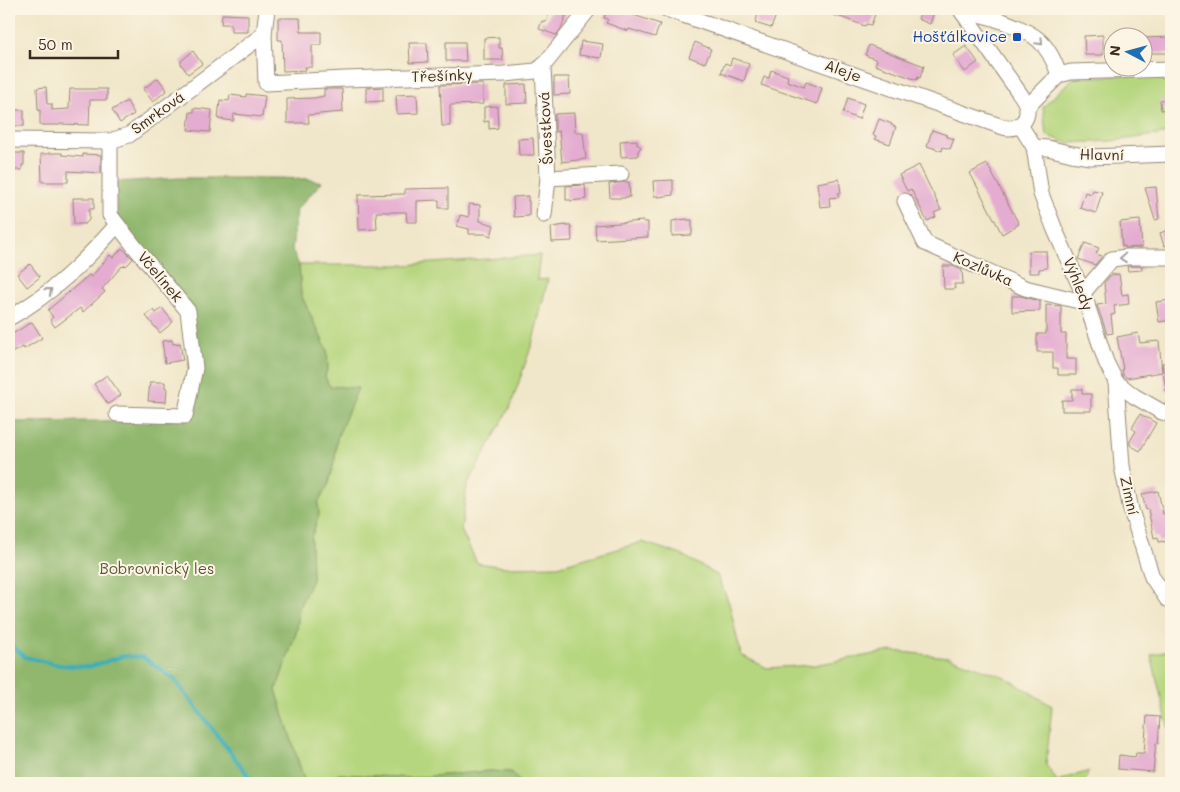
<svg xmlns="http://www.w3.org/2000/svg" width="1180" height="792" font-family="Mali,sans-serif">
<rect width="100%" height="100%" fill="#fcf5e5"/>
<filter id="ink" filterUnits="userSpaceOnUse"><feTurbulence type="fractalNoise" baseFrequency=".02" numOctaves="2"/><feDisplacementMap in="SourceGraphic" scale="10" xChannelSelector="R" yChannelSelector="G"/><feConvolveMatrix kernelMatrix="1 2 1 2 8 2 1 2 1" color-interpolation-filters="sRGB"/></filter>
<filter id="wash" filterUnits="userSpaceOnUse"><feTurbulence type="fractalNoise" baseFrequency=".0096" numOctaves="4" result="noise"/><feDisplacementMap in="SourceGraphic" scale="20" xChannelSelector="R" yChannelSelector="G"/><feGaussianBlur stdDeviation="1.12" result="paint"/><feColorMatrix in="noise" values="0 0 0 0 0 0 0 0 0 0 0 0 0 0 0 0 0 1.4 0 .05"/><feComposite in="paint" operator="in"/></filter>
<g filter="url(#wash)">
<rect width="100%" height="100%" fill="#f0e6c9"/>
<g fill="#b5d67e" stroke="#78804e">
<path d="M1171,73V133L1112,141L1068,143L1046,135L1043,107L1073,78Z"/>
<path d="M540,255L537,280L548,279L533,341L511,405L467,486L461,530L477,563L505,567L558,566L642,542L682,555L717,575L729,603L741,655L767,668L814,665L892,651L948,657L1005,677L1052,706L1046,765L1057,781L1089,771L1084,783H521L510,772L489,771L412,778L340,774L316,783H305L276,690L297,630L299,607L312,580L311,537L319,515L318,503L329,483L335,458L337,438L357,388L329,387L325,376L328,367L327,350L301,295L299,265H405Z"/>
<path d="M1171,650V730H1169L1151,655Z"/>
</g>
<g fill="#90b76d" stroke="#667046">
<path d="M180,178H275L307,179L322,182L297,209L292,250L299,265L301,295L327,350L328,367L325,376L329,386L358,388L337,438L335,458L329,483L318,503L319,515L311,538L312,580L299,607L297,630L276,690L305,783H9V422L181,420L186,421L192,311L118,220L115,182Z"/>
<path d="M489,771L511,772L521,783H316L340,774L412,778Z"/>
</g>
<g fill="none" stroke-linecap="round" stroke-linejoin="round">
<path stroke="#3eaeb7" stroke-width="4" d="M9,643L25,657L59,665L89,667L123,656L143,657L174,679L254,783"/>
</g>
<g id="blocks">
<g fill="#e4acd0">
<path d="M551,9H568L561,29L556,35L539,29L542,21L546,22Z"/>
<path d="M607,9H616L660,24L655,37L629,29L628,31L606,23L608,19L604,18Z"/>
<path d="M760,9H766L777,13L771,28L755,23Z"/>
<path d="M822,9H877L871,25L866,24L865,26L843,18L822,12Z"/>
<path d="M922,9H935L930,24L918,19Z"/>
<path d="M222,14L248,15V32H231V24H221Z"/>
<path d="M278,18H300L301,32H321V45H312V67H305L306,70L283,71L282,40H278Z"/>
<path d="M1103,35V55H1085L1084,36Z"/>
<path d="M499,37V48H502L503,60H484V38Z"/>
<path d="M1171,37V53H1142V38Z"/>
<path d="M581,41L603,44L601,58L579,55Z"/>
<path d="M446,42H465L466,61H446Z"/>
<path d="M695,42L711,49L705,63L689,57Z"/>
<path d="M409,43H427L428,62L410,63Z"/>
<path d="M869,45L924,66L920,78L918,77L917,80L875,65L877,60L865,55Z"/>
<path d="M966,46L978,62L965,72L953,55Z"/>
<path d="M193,51L202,64L188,74L181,64V61Z"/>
<path d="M732,58L749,64L744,81L721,73L725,63L730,65Z"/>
<path d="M771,70L788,76L787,81L804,87L806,82L822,88L817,104L761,85L764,77L769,78Z"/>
<path d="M554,77H569L570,94L554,95Z"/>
<path d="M158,78L167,90L153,102L143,89Z"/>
<path d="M483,84V104L450,105V126H442L440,85Z"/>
<path d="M526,84L527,103L506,104V85Z"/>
<path d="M46,87L47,104H52V110L69,109L70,89H107V100H90L89,125L60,124V125H40V110H38L37,88Z"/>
<path d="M383,87V101L366,102V88Z"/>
<path d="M324,89H342L343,112L308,115L309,123H287V99L314,98L324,96Z"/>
<path d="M246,94L265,96L262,117L234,114L233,121L218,119L220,100L229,101L230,95L246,97Z"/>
<path d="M417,94L418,113L397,114L396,95Z"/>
<path d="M848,98L864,104L859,119L843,113Z"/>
<path d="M1171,99V109L1161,110L1160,100Z"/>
<path d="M127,101L134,114L120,123L112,110Z"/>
<path d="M497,106L498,128L489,129V121L484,122V107Z"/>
<path d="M194,108L212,110L210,132L188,130L190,112H194Z"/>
<rect x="12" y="110" width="12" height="16"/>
<path d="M574,113L575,132H583L586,159L562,162L559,131L555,132V114Z"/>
<path d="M879,119L892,124L891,125L896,127L890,144L875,139L876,136L873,135Z"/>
<path d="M932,130L947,135V137L954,139L950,149L943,147L942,151L927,146Z"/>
<path d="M533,138L534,155H519L518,139Z"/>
<path d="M637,140V144L641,147L638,151V156L621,157L620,141Z"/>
<path d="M10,153H24V165H22V170H11Z"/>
<path d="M48,153H62V155L83,157V154L101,155V173L68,171V182H42L41,154H48Z"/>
<path d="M987,164L1019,224L1002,234L970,173Z"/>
<path d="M919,165L941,210L934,213L936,217L927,221L911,189L907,191L899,175Z"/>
<path d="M839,179L841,193H838L839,197L829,198L830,206L820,207L817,183Z"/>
<path d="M673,180V195L658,197V196H654L653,181Z"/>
<path d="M625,182H629L630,197H625V198H610L609,184Z"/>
<path d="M585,185L586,199L571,201V200H566V186Z"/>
<path d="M1156,187L1159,219L1155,220L1145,188Z"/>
<path d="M448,188V208H439V200L417,201V222H407L406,212H376L377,229L359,230L358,195L405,194V189Z"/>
<path d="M1093,190L1102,192L1096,213L1080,208L1085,192L1091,194Z"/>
<path d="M528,196V201H529V216L514,217L513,197Z"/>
<path d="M73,198H94V209H89V220L85,224H74Z"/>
<path d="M469,204L480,205V221L494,225L491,236L486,234H469V229L457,226L460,215L469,217Z"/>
<path d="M687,219V220H692V235L672,236V221Z"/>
<path d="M1140,220L1142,247L1125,248V246L1122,247L1120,222Z"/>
<path d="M643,221V222H648V237L596,240L595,225Z"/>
<path d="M566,225V226H571L572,241L552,242L551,227Z"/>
<path d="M1171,229V244L1164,246L1160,233Z"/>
<path d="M1085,243L1099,248L1096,254L1102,256L1095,265L1078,259Z"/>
<path d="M122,248L133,259L126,266L125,265L123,267L122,266L102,289L105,292L83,312L80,308L55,327L50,320L53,317L48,310L89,275L91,277L110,255L113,258Z"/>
<path d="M1029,251H1046L1047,268L1039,269V273H1029Z"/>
<path d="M30,264L40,277L27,287L17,274Z"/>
<path d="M943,266H953L962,270L963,284H954L955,289H944Z"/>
<path d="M1127,266H1142V270L1128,271Z"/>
<path d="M1119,274L1122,295L1128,294L1129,304L1114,306L1115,314L1111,315L1113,333L1107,334L1097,305L1106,304L1104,283L1111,275Z"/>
<path d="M1012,296H1021L1040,301V311L1012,312Z"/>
<path d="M1171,300V320L1159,322L1156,302Z"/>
<path d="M1046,305L1061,306V334H1066V359H1076V375H1058V368H1053V352H1037V334H1046Z"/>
<path d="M162,308L173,322L160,333L146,316L154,310L156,313Z"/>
<path d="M32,322L42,338L24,349L23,347L9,354V336Z"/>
<path d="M1138,333L1140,343L1159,341L1162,372L1127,378L1123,375L1122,369H1123L1117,337Z"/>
<path d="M172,340L173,344L180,343L183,360L165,363L162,341Z"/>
<path d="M1171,362V390L1166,391L1162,363Z"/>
<path d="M107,375L121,395L108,404L94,384Z"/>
<path d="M150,382H165V388H167L166,402L148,401Z"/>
<path d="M1072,389H1082V394H1091V411H1062V400H1072Z"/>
<path d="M1140,414L1156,423L1140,451L1130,445V441L1136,431L1132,428Z"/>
<path d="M1158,491L1163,514L1171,512V540L1163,542V541L1159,542L1158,537L1154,538L1148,509L1146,510L1142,494Z"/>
<path d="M1147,716L1160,717L1158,744L1156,743L1153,772L1118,769L1119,755L1135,757L1136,753H1144Z"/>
</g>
</g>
</g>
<g filter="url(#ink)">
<use href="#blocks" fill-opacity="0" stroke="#968874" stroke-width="1"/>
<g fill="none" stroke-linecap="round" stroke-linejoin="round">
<g stroke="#968874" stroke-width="17">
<g id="minor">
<path d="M666,9L1003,127C1018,131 1031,120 1026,105C1025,100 1021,95 1018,91L960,9"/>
<path d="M963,13C977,12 989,16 1002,21C1034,33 1048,41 1059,75"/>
<path d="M264,34L266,83L345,79L504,74L536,71L543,66L589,9"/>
<path d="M543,66L548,178L621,174"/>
<path d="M1027,107L1059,75L1071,72L1171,69"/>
<path d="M1020,125L1034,147L1041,194L1055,230L1083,293L1106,362L1116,382L1134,396L1162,412L1171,415"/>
<path d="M9,140L110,141L129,135L264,34L267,9"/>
<path d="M110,141V215L134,246L188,311L195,368L185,416L117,414"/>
<path d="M1034,147L1048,148L1072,154L1090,157L1171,154"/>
<path d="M905,201L925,243L1025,288L1087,303"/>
<path d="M544,215L548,178"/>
<path d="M1083,293L1112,259L1127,257H1171"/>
<path d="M9,318C51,295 85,261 117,225"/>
<path d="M1116,382L1122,466L1131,510L1152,577L1167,599L1171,598"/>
</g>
</g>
<use href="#minor" stroke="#fff" stroke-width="15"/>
</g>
<defs><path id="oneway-chevron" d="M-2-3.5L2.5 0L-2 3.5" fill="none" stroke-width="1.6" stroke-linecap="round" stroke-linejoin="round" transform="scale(1.25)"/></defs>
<g stroke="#a79f9a">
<use href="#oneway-chevron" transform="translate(1040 42) rotate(46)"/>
<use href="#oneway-chevron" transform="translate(1123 258) rotate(176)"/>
<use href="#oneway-chevron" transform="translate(49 291) rotate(-39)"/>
</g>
</g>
<rect fill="#1a4fb4" stroke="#fcf5e5" stroke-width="2" x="1012" y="32" width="10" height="10" rx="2.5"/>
<g text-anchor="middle" stroke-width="4" stroke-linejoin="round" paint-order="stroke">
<g font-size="15" fill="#164399" stroke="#fcf5e5" text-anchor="end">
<text x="1007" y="42">Hošťálkovice</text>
</g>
<g font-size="15" fill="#3b2a1e" stroke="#fcf5e5">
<text transform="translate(843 71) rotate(20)" y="5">Aleje</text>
<text transform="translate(442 76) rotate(-2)" y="5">Třešínky</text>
<text transform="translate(158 113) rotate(-36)" y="5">Smrková</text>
<text transform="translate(546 128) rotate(-93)" y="5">Švestková</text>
<text transform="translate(1102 155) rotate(1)" y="5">Hlavní</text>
<text transform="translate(983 269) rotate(24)" y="5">Kozlůvka</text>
<text transform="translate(160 277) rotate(50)" y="5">Včelínek</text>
<text transform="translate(1078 284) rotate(68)" y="5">Výhledy</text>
<text transform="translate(1129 496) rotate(77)" y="5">Zimní</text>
</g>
<g font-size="15" fill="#5a5536" stroke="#fcf5e5">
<text x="157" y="574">Bobrovnický les</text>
</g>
</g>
<rect width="1180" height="792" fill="none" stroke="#fcf5e5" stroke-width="30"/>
<g transform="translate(1128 52) rotate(276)"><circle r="24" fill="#fcf5e5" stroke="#afa495"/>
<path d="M0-4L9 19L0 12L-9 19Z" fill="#1f6fb2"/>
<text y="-8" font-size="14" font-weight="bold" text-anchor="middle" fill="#3b2a1e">N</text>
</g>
<path d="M30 50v8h88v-8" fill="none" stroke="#3b2a1e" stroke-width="2.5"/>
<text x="38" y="50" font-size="15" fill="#3b2a1e" stroke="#fcf5e5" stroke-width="4" paint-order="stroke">50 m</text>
</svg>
